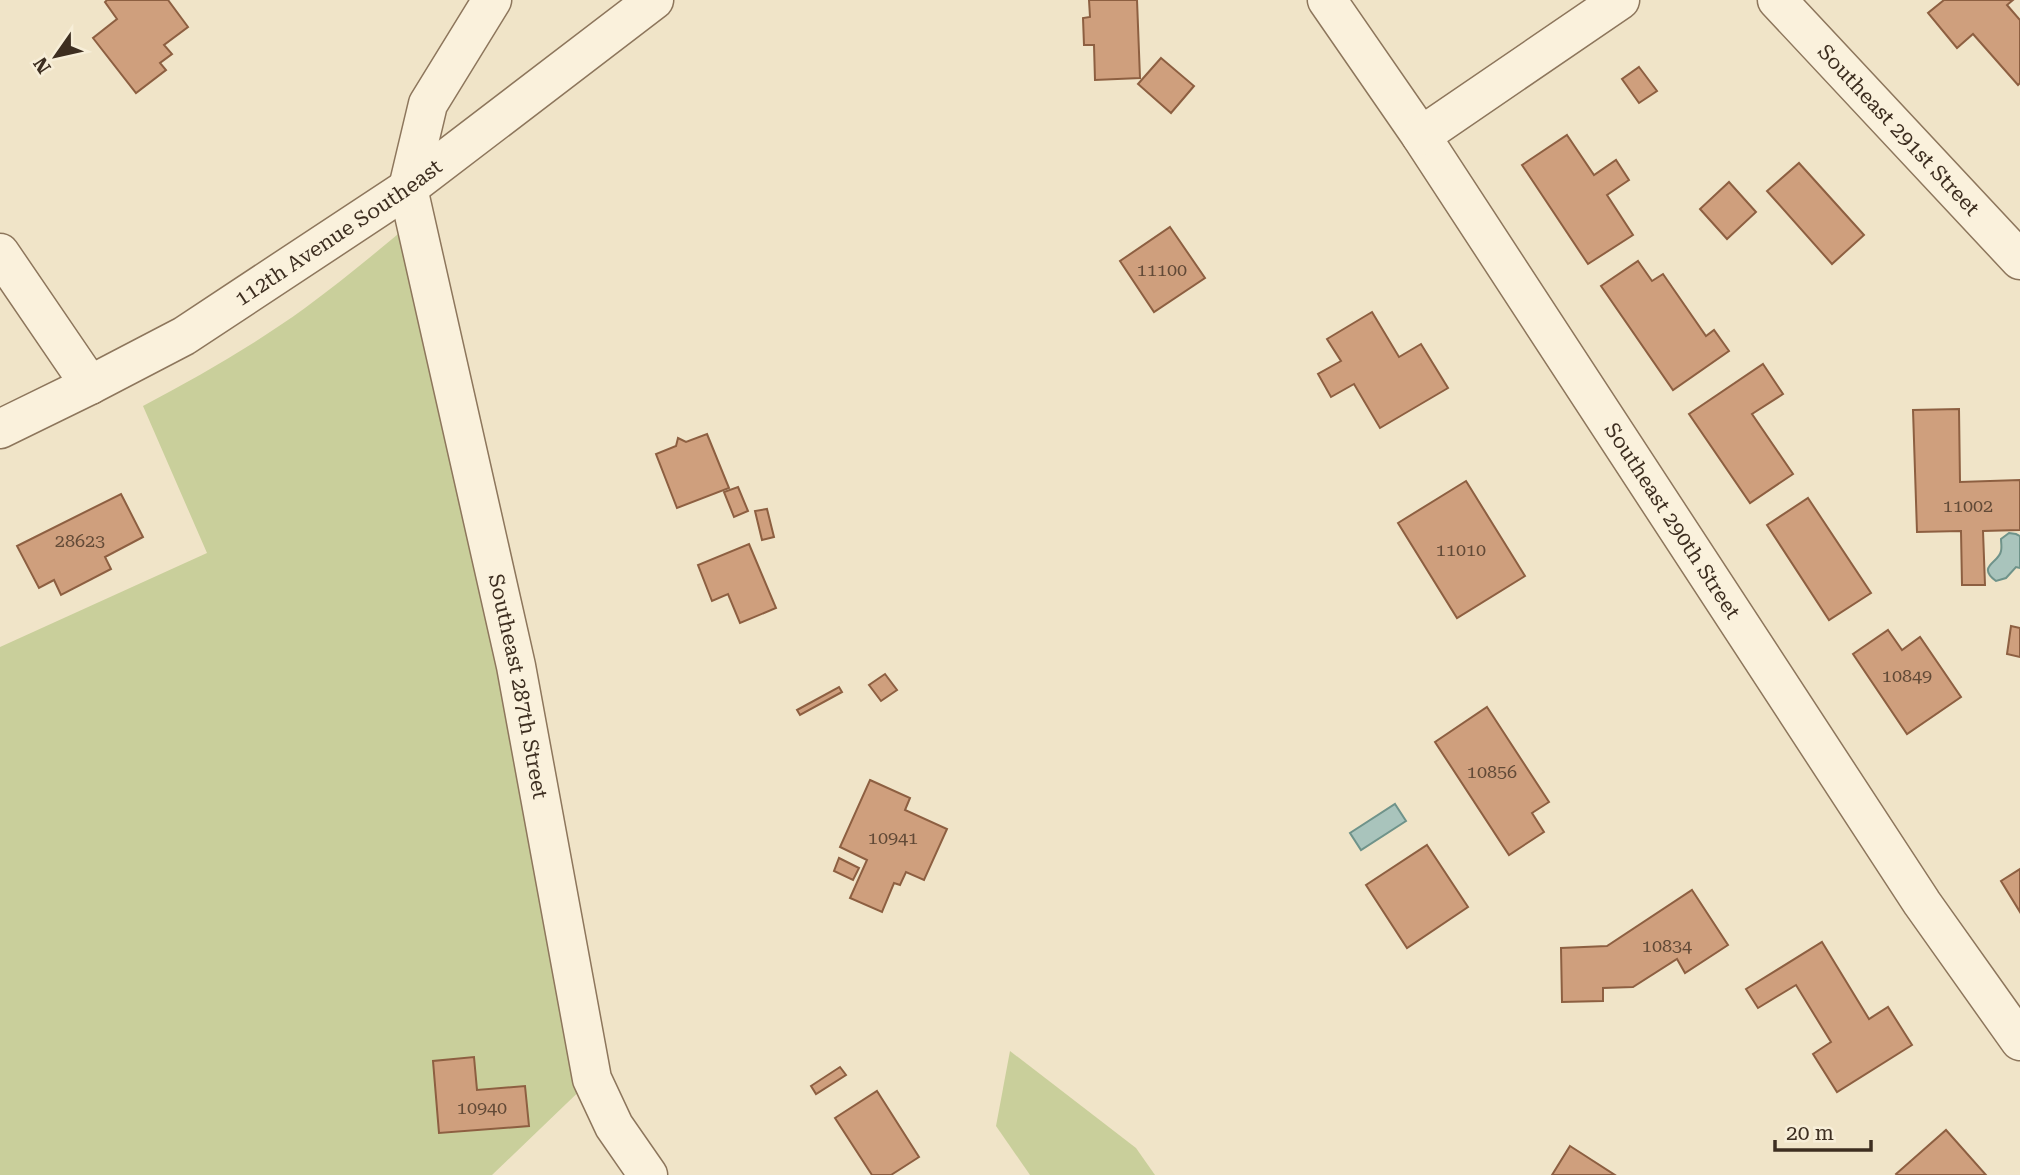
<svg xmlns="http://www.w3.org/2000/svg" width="2020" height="1175" font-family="'Roboto Serif',serif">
<rect width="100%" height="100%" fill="#f0e4c8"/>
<g fill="#c9cf9b">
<path d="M415,220L592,1079L492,1175H0V647L207,553L143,406C199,376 254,345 305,308C343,280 379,250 415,220Z"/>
<path d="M1010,1051L1136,1148L1155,1175H1030L996,1126Z"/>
</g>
<g fill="#a9c4bc" stroke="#6f938a" stroke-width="2">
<path d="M2009,533L2016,534L2020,536V568L2016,567L2006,578L1996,581C1976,566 1999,563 2001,551C2002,547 2001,543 2001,539Z"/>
<path d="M1395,804L1406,821L1361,850L1350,833Z"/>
</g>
<g fill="#cf9f7d" stroke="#8d5f41" stroke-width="2">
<path d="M107,0H168L188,27L164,45L172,54L160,63L166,70L136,93L93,38L117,19L105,2Z"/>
<path d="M1089,0H1137L1140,78L1095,80L1094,45H1084L1083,18L1090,17Z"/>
<path d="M1944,0H2013L2007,5L2020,20V83L2018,85L1973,34L1957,48L1928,13Z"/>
<path d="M1161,58L1194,86L1171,113L1138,84Z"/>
<path d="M1639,67L1657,91L1639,103L1622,79Z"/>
<path d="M1567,135L1594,175L1616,160L1629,180L1607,195L1633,235L1588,264L1522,165Z"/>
<path d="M1799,163L1864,235L1832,264L1767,191Z"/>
<path d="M1729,182L1756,212L1727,239L1700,209Z"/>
<path d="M1170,227L1205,278L1154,312L1120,261Z"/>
<path d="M1638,261L1652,281L1663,274L1706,336L1714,330L1729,351L1673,390L1601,286Z"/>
<path d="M1372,312L1399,357L1421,344L1448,388L1380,428L1354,384L1331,397L1318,374L1341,361L1327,339Z"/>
<path d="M1763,364L1783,394L1752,414L1793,474L1750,503L1689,414Z"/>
<path d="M1959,409L1960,482L2020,480V530L1983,531L1985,585H1962L1961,531L1917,532L1913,410Z"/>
<path d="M707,434L729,488L677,508L656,454L676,446L678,438L686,442Z"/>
<path d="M1466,481L1525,576L1457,618L1398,523Z"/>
<path d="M738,487L748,511L734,517L724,492Z"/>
<path d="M121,494L143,537L105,557L111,569L61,595L54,580L39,588L17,546Z"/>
<path d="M1808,498L1871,593L1829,620L1767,525Z"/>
<path d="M767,509L774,537L762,540L755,511Z"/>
<path d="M749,544L776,608L740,623L728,594L712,601L698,565Z"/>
<path d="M2011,626L2020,628V657L2007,654Z"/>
<path d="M1888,630L1902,650L1920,637L1961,697L1907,734L1853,654Z"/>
<path d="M885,674L897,690L881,701L869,685Z"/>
<path d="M839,687L842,692L800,715L797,710Z"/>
<path d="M1487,707L1549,802L1532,813L1544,832L1509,855L1435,742Z"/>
<path d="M870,780L910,798L905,810L947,829L924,880L906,872L900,885L894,883L882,912L850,898L867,860L840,847Z"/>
<path d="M1427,845L1468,907L1407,948L1366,885Z"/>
<path d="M839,858L859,868L853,880L834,871Z"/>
<path d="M2020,869V912L2001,881Z"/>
<path d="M1692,890L1728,945L1685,973L1677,959L1633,987L1603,988V1001L1562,1002L1561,948L1607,946Z"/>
<path d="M1822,942L1869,1019L1888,1007L1912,1045L1837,1092L1813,1054L1831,1042L1796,985L1758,1008L1746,989Z"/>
<path d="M474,1057L477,1090L525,1086L529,1126L439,1133L433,1061Z"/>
<path d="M840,1067L846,1075L816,1094L811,1086Z"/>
<path d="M877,1091L919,1157L891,1175H872L835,1118Z"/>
<path d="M1946,1130L1986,1175H1897L1896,1174Z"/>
<path d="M1570,1146L1615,1175H1552Z"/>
</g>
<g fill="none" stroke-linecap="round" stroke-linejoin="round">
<g stroke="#8d765c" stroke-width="41">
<g id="minor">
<path id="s1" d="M492,0L428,104L408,188L516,666L592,1079L614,1126L648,1175"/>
<path id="s2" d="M1327,0L1421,136L1922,903L2020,1041"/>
<path id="s3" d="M1777,0L2020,260"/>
<path d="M1421,136L1620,0"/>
<path d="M0,253L90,385"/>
</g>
</g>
<g stroke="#8d765c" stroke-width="41">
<g id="tertiary">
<path id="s4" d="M0,429L90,385L184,336L408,188L654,0"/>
</g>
</g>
<use href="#minor" stroke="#faf1dc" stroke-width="38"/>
<use href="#tertiary" stroke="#faf1dc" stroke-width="38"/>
</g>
<g text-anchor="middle" stroke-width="5" stroke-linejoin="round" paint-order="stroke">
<g font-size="18" fill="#624a37">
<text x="1162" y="276">11100</text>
<text x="1968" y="512">11002</text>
<text x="80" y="547">28623</text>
<text x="1461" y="556">11010</text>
<text x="1907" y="682">10849</text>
<text x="1492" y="778">10856</text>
<text x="893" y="844">10941</text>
<text x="1667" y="952">10834</text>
<text x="482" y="1114">10940</text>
</g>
<g font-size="21" fill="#3d2e20" stroke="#f7eed8">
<text dy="7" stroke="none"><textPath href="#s3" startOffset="178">Southeast 291st Street</textPath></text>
<text dy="7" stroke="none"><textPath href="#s4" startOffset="392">112th Avenue Southeast</textPath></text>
<text dy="7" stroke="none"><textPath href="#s2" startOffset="625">Southeast 290th Street</textPath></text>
<text dy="7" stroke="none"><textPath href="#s1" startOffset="719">Southeast 287th Street</textPath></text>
</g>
</g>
<g transform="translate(56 56) rotate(236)" stroke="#f7eed8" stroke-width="5" paint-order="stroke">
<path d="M0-5L12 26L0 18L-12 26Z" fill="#3d2e20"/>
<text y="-10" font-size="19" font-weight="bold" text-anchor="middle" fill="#3d2e20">N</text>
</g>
<path d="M1775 1140v10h96v-10" fill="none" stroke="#3d2e20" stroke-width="3.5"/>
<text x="1786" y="1140" font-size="21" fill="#3d2e20" stroke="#f7eed8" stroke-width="5" paint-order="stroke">20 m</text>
</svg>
